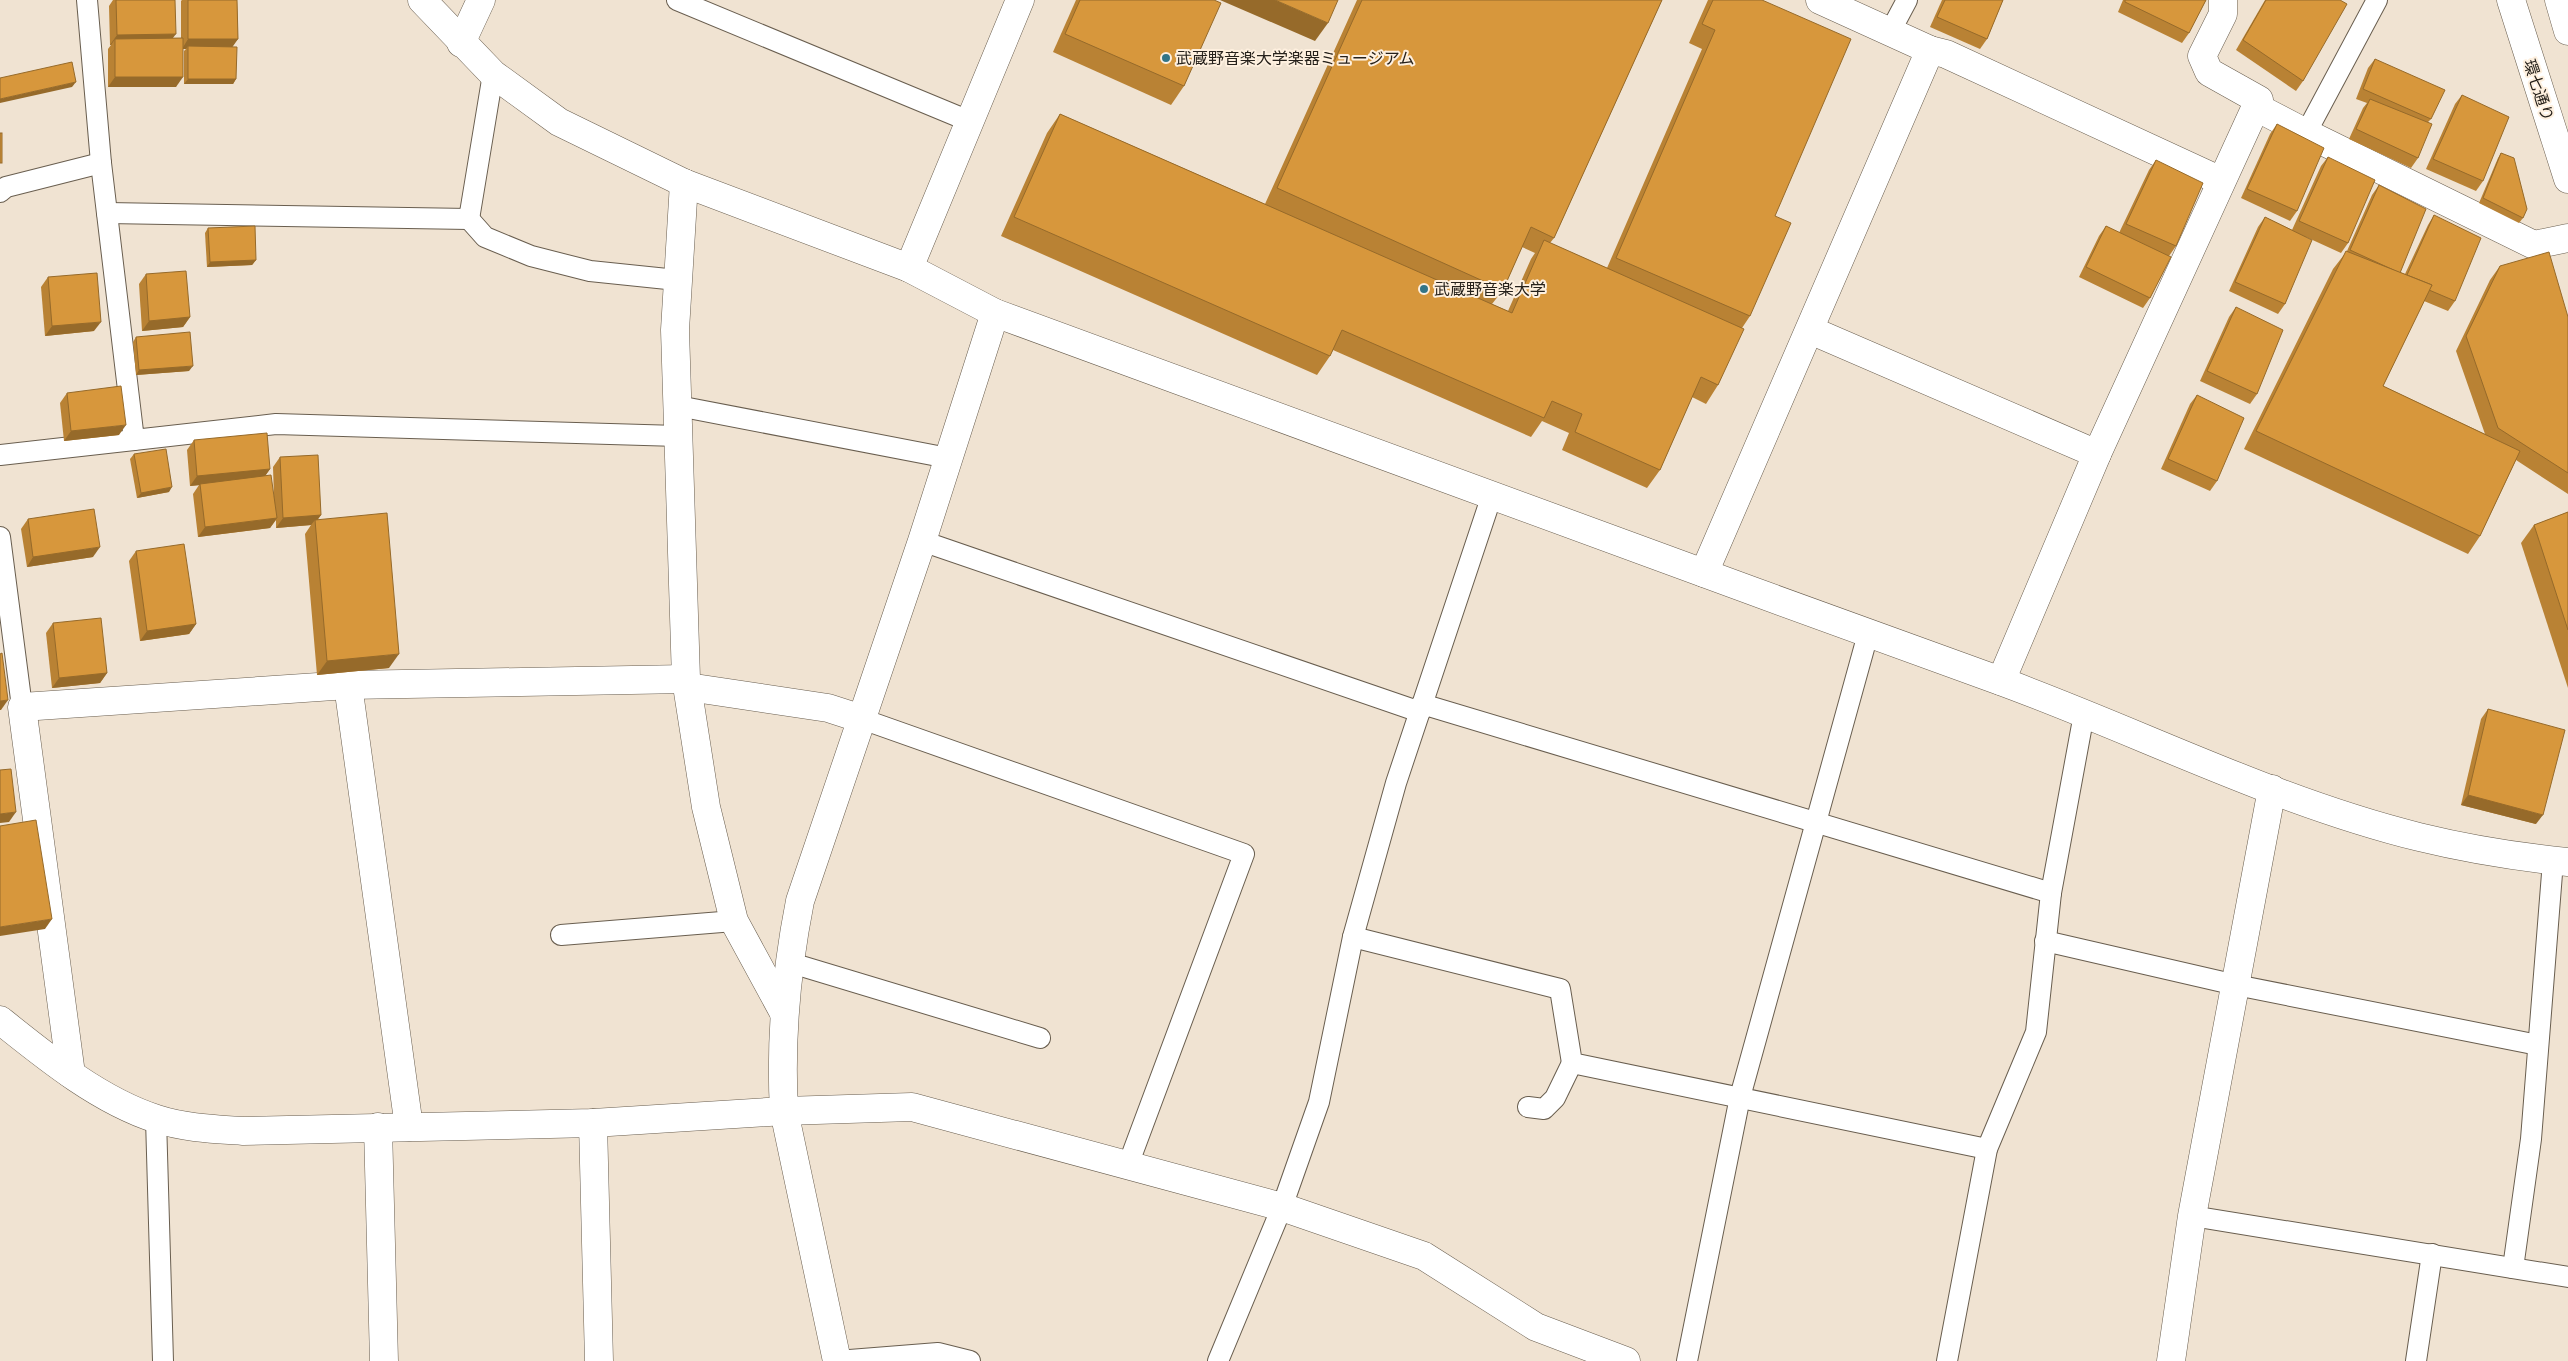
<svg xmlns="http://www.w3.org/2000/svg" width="2568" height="1361" font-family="'Sofia Sans Condensed','Noto Sans JP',sans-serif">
<rect width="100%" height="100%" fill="#f0e3d2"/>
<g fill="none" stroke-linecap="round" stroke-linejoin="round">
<g stroke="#695e4f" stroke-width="22">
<g id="lane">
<path d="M87,0L101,163L134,440L276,424L678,436"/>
<path d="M677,0L969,121"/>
<path d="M1890,32L1907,0"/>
<path d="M2306,133L2377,0"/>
<path d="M0,192L6,187L101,163"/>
<path d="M107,213L469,219L493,74"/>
<path d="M469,219L485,237L531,256L590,271L677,280"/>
<path d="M678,406L948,458"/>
<path d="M0,455L134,440"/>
<path d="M0,537L22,707"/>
<path d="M922,541L1420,712"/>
<path d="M1422,704L2051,893"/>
<path d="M862,719L1244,854L1128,1165"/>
<path d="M561,935L734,921"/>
<path d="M1353,937L1560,989L1572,1063L1987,1149"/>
<path d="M2045,941L2236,985L2538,1045"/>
<path d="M788,962L1040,1038"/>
<path d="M1528,1107L1544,1109L1555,1098L1572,1063"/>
<path d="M156,1119L163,1361"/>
<path d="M2192,1216L2568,1277"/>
<path d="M2513,1268L2531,1139L2553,861"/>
<path d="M837,1361L938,1353L970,1361"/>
<path d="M1218,1361L1282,1207L1319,1102L1353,937L1396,783L1492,495"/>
<path d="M1687,1361L1740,1097L1868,634"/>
<path d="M1947,1361L1987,1149L2036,1032L2051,893L2084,714"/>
<path d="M2416,1361L2432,1254"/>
</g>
</g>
<g stroke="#695e4f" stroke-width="29">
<g id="street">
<path d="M422,0L493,74L559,122L684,183L909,268L1020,0"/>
<path d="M1820,0L1930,50L1946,54L2221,181"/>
<path d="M461,43L481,0"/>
<path d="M2256,107L2306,133L2534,245L2568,238"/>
<path d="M684,183L675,330L686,679L706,807L734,921L784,1013"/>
<path d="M1810,330L2097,454"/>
<path d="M1704,573L1930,50"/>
<path d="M2001,681L2097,454L2259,100L2209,72L2202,56L2223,14V0"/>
<path d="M348,685L409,1127"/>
<path d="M688,687L828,708L862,719"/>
<path d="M71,1074L22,707L348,685L686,679"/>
<path d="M593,1123L599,1361"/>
<path d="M378,1127L384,1361"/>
<path d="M837,1361L784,1111L912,1107L1282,1207L1424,1256L1536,1327L1626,1361"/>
<path d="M2171,1361L2192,1216L2272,789"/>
</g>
</g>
<g stroke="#695e4f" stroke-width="29">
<g id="secondary">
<path d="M909,268L995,313C1329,434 1661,559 1995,679C2136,730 2273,801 2419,837C2468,849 2518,857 2568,862"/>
<path d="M0,1020C46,1057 100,1101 157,1119C185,1128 214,1129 243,1131L593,1123L784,1111C780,1039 786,972 800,901L922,541L995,313"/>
</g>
</g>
<g stroke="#695e4f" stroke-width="29">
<g id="primary">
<path d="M2511,0L2568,179"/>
<path d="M2559,0L2568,31"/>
</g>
</g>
<use href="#lane" stroke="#fff" stroke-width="20"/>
<use href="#street" stroke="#fff" stroke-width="28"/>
<use href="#secondary" stroke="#fff" stroke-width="28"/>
<use href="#primary" stroke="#fff" stroke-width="28"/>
</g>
<g fill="#b98234" fill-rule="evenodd">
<path d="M113,0H175L173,38H181V1L182,0H237L238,39L232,46L236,79L233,84H184V51L186,49H183L176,87H108V49L111,45H110L109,6Z"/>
<path d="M1076,0H1214L1184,86L1171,105L1053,52Z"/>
<path d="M1357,0H1662L1554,238L1550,243L1607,268L1702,49L1689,43L1708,0H1762L1775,216L1750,316L1742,328L1718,385L1706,404L1692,397L1660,470L1647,488L1562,450L1569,433L1542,421L1531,437L1333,350L1330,356L1317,375L1001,236L1047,133L1060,114L1265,204ZM1522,247L1535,253L1531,259L1508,311L1492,304L1503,290Z"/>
<path d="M1942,0H2003L1987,39L1980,49L1930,27Z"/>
<path d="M2123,0H2206L2189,33L2182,43L2118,12Z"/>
<path d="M2265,0H2340L2303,81L2296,91L2236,50Z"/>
<path d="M2375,59L2431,119L2428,122L2418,158L2411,168L2349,139L2363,108L2367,103L2356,99L2368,68Z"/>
<path d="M2462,95L2483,181L2476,191L2426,169L2455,104Z"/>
<path d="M2277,124L2297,211L2290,221L2241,198L2270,134Z"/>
<path d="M2501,153L2523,218L2519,223L2479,203L2498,158Z"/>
<path d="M2328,157L2348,243L2341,253L2306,237L2285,304L2278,314L2229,291L2258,227L2265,217L2292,230L2321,166Z"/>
<path d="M2156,160L2176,246L2169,256L2150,298L2143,308L2079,277L2099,236L2106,226L2119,233L2149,170Z"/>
<path d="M2379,185L2400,272L2405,274L2428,225L2434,215L2455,301L2448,311L2424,301L2383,386L2485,434L2456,351L2490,280L2500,266L2568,317V494L2516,460L2480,536L2468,554L2244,449L2333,269L2347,251L2372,195Z"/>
<path d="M208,228L256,260L252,265L207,267L205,233Z"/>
<path d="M146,274L190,317L183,327L142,331L139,284Z"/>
<path d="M48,277L94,331L45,336L41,287Z"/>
<path d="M2236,307L2257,394L2250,404L2200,381L2229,317Z"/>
<path d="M136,337L189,371L136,375L133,342Z"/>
<path d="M67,393L119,435L64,441L60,403Z"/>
<path d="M2197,395L2217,481L2210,491L2161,469L2190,404Z"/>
<path d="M194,440L270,469L265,476L274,498L273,467L280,457L321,515L318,519L389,668L317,675L305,534L311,525L276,528V520L270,528L198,537L193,494L199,485L190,486L187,450Z"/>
<path d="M134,454L169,492L137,498L130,459Z"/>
<path d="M2568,512V688L2521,543L2534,525Z"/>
<path d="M28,519L93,557L27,567L21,529Z"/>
<path d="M136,551L196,624L189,634L140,641L129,561Z"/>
<path d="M53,623L107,673L100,683L52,688L46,633Z"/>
<path d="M2488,709L2536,824L2461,805L2481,719Z"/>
</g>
<g fill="#966a2a">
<path d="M1220,0H1275L1328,23L1315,41Z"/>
<path d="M176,34L169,43L115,39L111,45H110L117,35Z"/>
<path d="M188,39H238L231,49L188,46L186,49H182Z"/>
<path d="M115,77H183L176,87H108Z"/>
<path d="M188,79H236L233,84H184Z"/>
<path d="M76,82L72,87L0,103V99Z"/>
<path d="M256,260L252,265L207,267L210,262Z"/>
<path d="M190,317L183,327L142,331L149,321Z"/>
<path d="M101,322L94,331L45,336L52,326Z"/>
<path d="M193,366L189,371L136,375L139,370Z"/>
<path d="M126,425L119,435L64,441L71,431Z"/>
<path d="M270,469L263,479L190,486L197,476Z"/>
<path d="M172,487L169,492L137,498L141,493Z"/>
<path d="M321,515L315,523V520L311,525L276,528L283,518Z"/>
<path d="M277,518L270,528L198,537L205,527Z"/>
<path d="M100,547L93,557L27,567L33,557Z"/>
<path d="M196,624L189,634L140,641L147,631Z"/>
<path d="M399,654L389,668L317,675L327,661Z"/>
<path d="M107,673L100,683L52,688L59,678Z"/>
<path d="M8,700L1,710H0V701Z"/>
<path d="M2468,795L2543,815L2536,824L2461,805Z"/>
<path d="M16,812L9,822L0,823V814Z"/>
<path d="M52,919L45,929L0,936V927Z"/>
</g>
<g fill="#d7973c" stroke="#966a2a">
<path d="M116,0H175L176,34L117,35Z"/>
<path d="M188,0H237L238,39H188Z"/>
<path d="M1080,0H1214L1221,3L1184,86L1065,34Z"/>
<path d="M1275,0H1338L1328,23Z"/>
<path d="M1362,0H1662L1554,238L1531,227L1503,290L1277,188Z"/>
<path d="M1713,0H1762L1851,39L1775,216L1791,223L1750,316L1616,258L1715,30L1702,24Z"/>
<path d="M1945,0H2003L1987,39L1937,17Z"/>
<path d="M2125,0H2206L2189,33L2125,2Z"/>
<path d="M2266,0H2340L2347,4L2303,81L2243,40Z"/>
<path d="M183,38V77H115V39Z"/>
<path d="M188,46L237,47L236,79H188Z"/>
<path d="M2375,59L2445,90L2431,119L2363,89Z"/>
<path d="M72,62L76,82L0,99V78Z"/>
<path d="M2462,95L2509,117L2483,181L2433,159Z"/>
<path d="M2370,99L2432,124L2418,158L2356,129Z"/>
<path d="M1060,114L1512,313L1544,240L1744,329L1718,385L1701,377L1660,470L1575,432L1582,414L1552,401L1544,418L1342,330L1330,356L1014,217Z"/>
<path d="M2277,124L2324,148L2297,211L2247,189Z"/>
<rect x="0" y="133" width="2" height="30"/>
<path d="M2501,153L2514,158L2527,209L2523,218L2483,198Z"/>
<path d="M2328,157L2375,180L2348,243L2299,221Z"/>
<path d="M2156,160L2203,183L2176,246L2126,224Z"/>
<path d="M2379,185L2426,209L2400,273L2350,250Z"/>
<path d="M2434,215L2481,238L2455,301L2429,290L2432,285L2407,275Z"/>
<path d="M2265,217L2312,240L2285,304L2235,282Z"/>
<path d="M255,226L256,260L210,262L208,228Z"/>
<path d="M2106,226L2171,257L2150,298L2086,267Z"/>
<path d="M2346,251L2432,285L2383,386L2520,451L2480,536L2256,431Z"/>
<path d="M2549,252L2568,317V473L2498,428L2466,336L2500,266Z"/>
<path d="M186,271L190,317L149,321L146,274Z"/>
<path d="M97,273L101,322L52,326L48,277Z"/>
<path d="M2236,307L2283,330L2257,394L2207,371Z"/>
<path d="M190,332L193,366L139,370L136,337Z"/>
<path d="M121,386L126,425L71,431L67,393Z"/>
<path d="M2197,395L2244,418L2217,481L2168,459Z"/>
<path d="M267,433L270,469L197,476L194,440Z"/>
<path d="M166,449L172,487L141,493L134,454Z"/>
<path d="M318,455L321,515L283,518L280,457Z"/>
<path d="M271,475L277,518L205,527L200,484Z"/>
<path d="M94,509L100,547L33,557L28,519Z"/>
<path d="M2568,512V630L2534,525Z"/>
<path d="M387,513L399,654L327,661L315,520Z"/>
<path d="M184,544L196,624L147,631L136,551Z"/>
<path d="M101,618L107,673L59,678L53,623Z"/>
<path d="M2,653L8,700L0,701V654Z"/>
<path d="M2488,709L2565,730L2543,815L2468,795Z"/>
<path d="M11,769L16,812L0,814V770Z"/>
<path d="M36,820L52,919L0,927V826Z"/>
</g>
<g fill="#337587" stroke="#fef0df" stroke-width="2">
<circle cx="1166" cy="58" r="5"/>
<circle cx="1424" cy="289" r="5"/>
</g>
<g text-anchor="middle" stroke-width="4" stroke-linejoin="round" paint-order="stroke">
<g font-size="16" fill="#26211b" stroke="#fef0df" text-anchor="start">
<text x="1176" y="64">武蔵野音楽大学楽器ミュージアム</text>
<text x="1434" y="295">武蔵野音楽大学</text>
</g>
<g font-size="16" fill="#26211b" stroke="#fef0df">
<text transform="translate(2539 90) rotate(72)" y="6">環七通り</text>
</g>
</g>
</svg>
